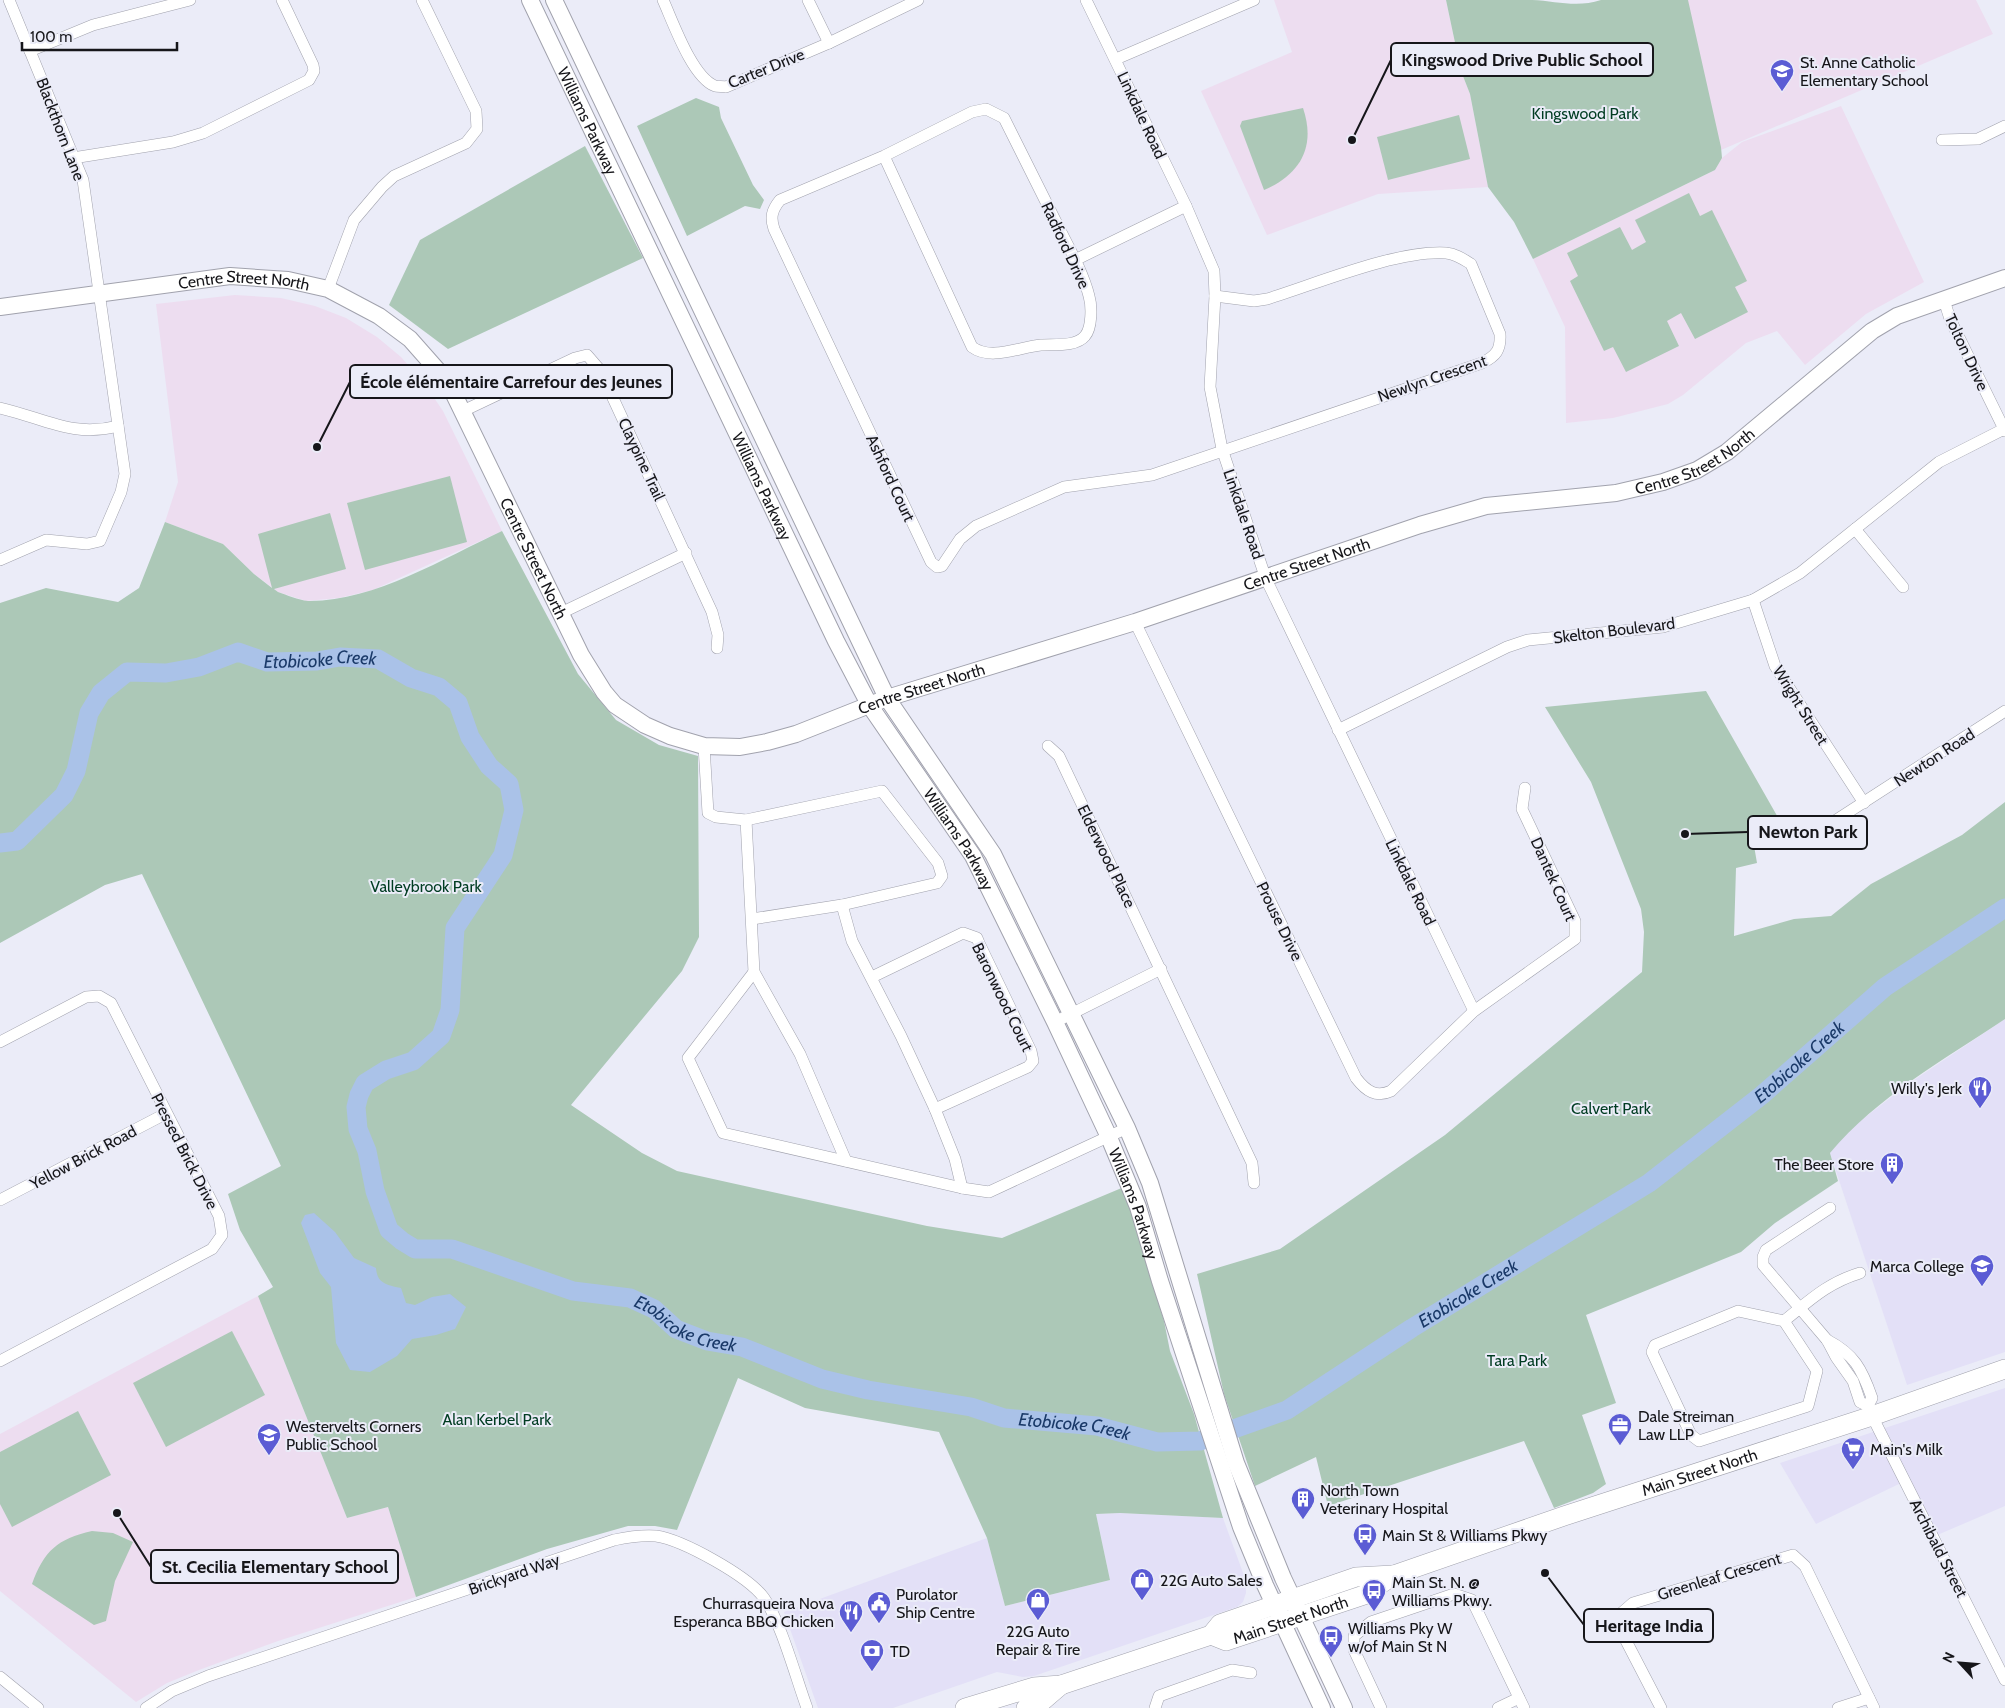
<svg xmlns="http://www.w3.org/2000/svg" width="2005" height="1708" font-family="Cabin,sans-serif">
<rect width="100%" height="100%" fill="#ebecf8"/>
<g fill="#e3e0f7">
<path d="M2005,1019V1352L1907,1385L1830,1153L1850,1129L1908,1084Z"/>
<path d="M2005,1388V1506L1928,1539L1901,1483L1816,1524L1780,1463Z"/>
<path d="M1120,1513L1223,1518L1246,1581V1593L1243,1602L1237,1607L1034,1676L1023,1677L997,1672L893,1708H818L784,1612L987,1538L1005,1606L1110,1580L1096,1514Z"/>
</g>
<g fill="#edddf0">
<path d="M1274,0H1446L1461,71L1470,94L1488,187L1378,194L1267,235L1201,91L1292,52Z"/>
<path d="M1686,0H1976L1993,34L1721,150Z"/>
<path d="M1841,106L1924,282L1866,314L1805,365L1777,331L1746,343L1683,395L1668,404L1613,418L1566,423L1565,327L1533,259L1715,170L1722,158L1742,142Z"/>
<path d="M235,295L281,298L315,306L346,318L377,337L401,357L424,383L443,411L502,531L373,590L339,598L306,601L278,592L254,574L223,544L165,522L178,482L156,304Z"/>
<path d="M258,1296L347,1518L388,1507L416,1597L278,1641L199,1670L167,1683L136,1702L0,1591V1434Z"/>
</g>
<g fill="#acc8b7">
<path d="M1446,0C1474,0 1503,0 1532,0C1556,1 1577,8 1601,0H1688L1721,147L1722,158L1715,170L1533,259L1514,222L1488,187L1470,94L1461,71Z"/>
<path d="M696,98L719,107L721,118L753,185L764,200L760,209L745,206L687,236L637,126Z"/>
<path d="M1303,108C1316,146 1301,174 1264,190L1240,126L1242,121Z"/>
<path d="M1459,115L1470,159L1388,180L1377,137Z"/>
<path d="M585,146L643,258L448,349L389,305L420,240Z"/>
<path d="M1689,193L1700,216L1712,210L1747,281L1735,287L1748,312L1695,339L1681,313L1667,321L1679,346L1626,372L1613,347L1604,351L1570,281L1578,276L1567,253L1620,227L1632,250L1646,242L1635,220Z"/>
<path d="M450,476L467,542L365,570L347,503Z"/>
<path d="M330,513L346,569L274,589L278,592C287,595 298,600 308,601C373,602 444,558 502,531L578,674L616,720L659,745L698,756L699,937L682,971L571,1105L642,1153L677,1171L927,1226L1002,1238L1124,1187L1164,1321L1170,1351L1194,1414L1223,1518L1120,1513L1096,1514L1110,1580L1005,1606L987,1538L939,1432L805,1408L738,1378L677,1530L655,1526H628L547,1549L416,1597L388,1507L347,1518L258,1296L273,1287L240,1230L228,1194L281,1166L142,874L105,885L0,943V603L46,588L118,602L139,588L165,522L223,544L254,574L272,588L258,534Z"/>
<path d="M1706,691L1784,828L1766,826L1753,840L1757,863L1736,868L1734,936L1794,919L1831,916L1871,884L1962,835L2005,802V1019C1945,1059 1877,1097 1830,1153L1838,1181L1775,1223L1741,1252L1586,1315L1616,1403L1582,1415L1606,1484L1593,1493L1554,1508L1524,1441L1328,1506L1316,1457L1255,1486L1224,1394L1197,1274L1280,1249L1445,1135L1642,972L1644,932L1641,909L1591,782L1545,707Z"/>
<path d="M232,1331L265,1395L166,1447L133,1383Z"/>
<path d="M78,1411L111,1475L12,1527L0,1504V1452Z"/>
<path d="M92,1531L113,1533L133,1542L115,1581L106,1621L94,1625L32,1584C44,1551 57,1539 92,1531Z"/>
</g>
<path fill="#aac2e8" d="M314,1213L335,1232L354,1258L376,1268C377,1283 386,1285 401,1288L406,1303L415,1305L432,1297L450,1294L466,1307L455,1329L436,1335L412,1339L397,1356L370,1372L350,1370L336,1343L331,1287L320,1273L301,1223L305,1215Z"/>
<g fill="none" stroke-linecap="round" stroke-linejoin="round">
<path stroke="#aac2e8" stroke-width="19" id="s1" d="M0,843L17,841L64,795L76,771L89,713L101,693L127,672L166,673L199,667L238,652L267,662L317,661L340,657L378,659L411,678L439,687L458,703L470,737L489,766L509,784L514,810L503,855L455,928L450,1010L441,1036L413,1061L386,1070L365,1083L359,1095L356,1107L358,1129L367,1151L375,1191L389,1230L402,1241L415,1249H452L573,1291L630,1298L654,1309L676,1329L707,1341L742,1347L822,1379L868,1390L971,1407L1004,1418L1097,1426L1157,1442L1200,1441L1287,1410L1412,1328L1649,1183L1762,1095L1885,987L2005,908"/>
<g stroke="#a1a2ad" stroke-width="12">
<g id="street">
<path d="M663,0C673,22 692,77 715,86C718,87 723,86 726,87L829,43L918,0"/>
<path d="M808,0L829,43"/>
<path d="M1086,0L1186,206L1214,271L1215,296L1210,387L1222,449L1266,579L1474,1011"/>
<path d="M30,51L93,25L190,0"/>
<path d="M1116,59L1254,0"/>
<path d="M1942,140L1978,139L2005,126"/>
<path d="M884,156L972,347C991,361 1019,347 1041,345C1054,344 1076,347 1085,336C1092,328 1092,306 1089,296C1083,272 1069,248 1058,226C1040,190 1022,154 1004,118L986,109L972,112L884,156L780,200C772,210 770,217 774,229L931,562L937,567L942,566L960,539L976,526L1064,487L1152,475L1482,363C1496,356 1501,350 1500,334L1471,264C1463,259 1456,254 1446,253C1396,250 1316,284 1267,299L1254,301L1215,296"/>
<path d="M73,158L173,142L203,133L309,80L314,71L313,65L282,0"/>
<path d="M1075,260L1186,206"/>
<path d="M328,289L354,220L382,187L394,176L466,143L477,129L476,111L422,0"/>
<path d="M1944,300L1950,319L2005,431"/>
<path d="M0,408C44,418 72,438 118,426"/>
<path d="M463,411L575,358L587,355L600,370L712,612L718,635L717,648"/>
<path d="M1855,529L1903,587"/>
<path d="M0,560L46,540L87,544L100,541L121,492L125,474L83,180L9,0"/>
<path d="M1753,600L1775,666L1864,803"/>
<path d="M561,613L686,553"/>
<path d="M1135,622L1356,1078C1366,1091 1376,1098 1391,1091L1474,1011L1575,939V921L1522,809L1525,788"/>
<path d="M1338,730L1507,647L1528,640L1663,627L1753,600L1800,573L1939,462L2004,429"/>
<path d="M704,746L708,813L716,817L746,820L882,791L938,863L942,876L937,883L842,905L752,919"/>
<path d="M1048,746L1059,756L1252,1163L1254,1183"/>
<path d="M746,820L754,972L800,1054L846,1161"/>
<path d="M1780,844L1813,835L2005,711"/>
<path d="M842,905L852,941L901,1036L935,1109L955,1159L962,1188"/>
<path d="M754,972L688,1058L723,1133L962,1188L989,1192L1127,1128"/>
<path d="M872,977L963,933L977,938L979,943L1031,1051L1033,1061L1028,1067L935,1109"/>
<path d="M1055,1022L1161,969"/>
<path d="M0,1042L86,997L99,996L111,1003L219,1216L222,1235L212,1249L0,1361"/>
<path d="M0,1200L165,1114"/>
<path d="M1830,1208L1766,1250L1763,1257V1265L1827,1340L1836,1357L1853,1381L1860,1402L1868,1406"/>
<path d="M1738,1311L1784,1321L1817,1371L1808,1406L1699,1441L1691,1435L1652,1352L1655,1345Z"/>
<path d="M1784,1321C1809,1301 1827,1283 1860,1273"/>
<path d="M1827,1340C1854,1354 1862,1369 1872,1398L1868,1406L1872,1416L2005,1680"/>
<path d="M0,1677L38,1708"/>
<path d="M146,1708L172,1691L208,1676L614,1540C628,1537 642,1535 656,1536C683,1540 748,1576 764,1598C781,1622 796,1678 807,1708"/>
<path d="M1155,1708L1159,1696L1232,1670L1251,1673"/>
<path d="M1381,1708L1354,1650V1636L1371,1622L1454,1594L1472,1600L1524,1708"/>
<path d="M1498,1708L1519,1698"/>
<path d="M1661,1708L1622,1633L1618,1616L1633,1603L1793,1555L1805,1566L1874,1708"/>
<path d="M1838,1708L1869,1698"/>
</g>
</g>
<g stroke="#a1a2ad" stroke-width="18">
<g id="secondary">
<path id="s2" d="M530,0L836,641L870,706L973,856L1055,1022L1108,1135L1138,1207L1160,1281L1241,1527L1265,1585L1322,1708"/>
<path d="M554,0L887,698L993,854L1127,1128L1150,1183L1236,1463L1283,1578L1344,1708"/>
<path id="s3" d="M0,307L230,276L288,280L328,289L379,316L410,339L448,382L581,655L604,692L615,705L645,725L670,736L704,746L740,747L767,742L796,734L887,698L1135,622L1420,525L1486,506L1616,493L1663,482L1697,470L1727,452L1872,331L1897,316L2005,278"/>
</g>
</g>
<g stroke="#a1a2ad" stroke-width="20">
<g id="primary">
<path id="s4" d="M1211,1635L1226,1641L1364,1595L1394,1575L1564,1516L1872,1416L2005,1369"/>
<path d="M965,1708L1034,1687L1061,1685L1211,1635L1220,1624L1356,1577L1393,1575"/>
<path d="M1026,1708L1040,1703L1061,1685"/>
</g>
</g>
<use href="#street" stroke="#fff" stroke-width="11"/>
<use href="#secondary" stroke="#fff" stroke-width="16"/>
<use href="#primary" stroke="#fff" stroke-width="19"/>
</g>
<defs>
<g id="school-pin" transform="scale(1.25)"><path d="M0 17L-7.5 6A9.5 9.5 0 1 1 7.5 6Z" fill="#5b5cd4" stroke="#ebecf8"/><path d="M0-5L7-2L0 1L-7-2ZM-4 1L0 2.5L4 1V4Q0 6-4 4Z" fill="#fff"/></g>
<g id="restaurant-pin" transform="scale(1.25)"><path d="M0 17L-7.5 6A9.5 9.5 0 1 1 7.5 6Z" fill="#5b5cd4" stroke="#ebecf8"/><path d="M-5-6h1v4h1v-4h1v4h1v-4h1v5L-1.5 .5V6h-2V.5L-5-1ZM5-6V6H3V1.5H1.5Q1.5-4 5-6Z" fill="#fff"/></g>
<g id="building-pin" transform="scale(1.25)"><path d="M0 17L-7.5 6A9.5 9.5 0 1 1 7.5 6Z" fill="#5b5cd4" stroke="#ebecf8"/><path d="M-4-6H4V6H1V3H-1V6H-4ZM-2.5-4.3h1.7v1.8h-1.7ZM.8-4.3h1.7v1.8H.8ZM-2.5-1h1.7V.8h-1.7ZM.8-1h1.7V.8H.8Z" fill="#fff"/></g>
<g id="university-pin" transform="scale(1.25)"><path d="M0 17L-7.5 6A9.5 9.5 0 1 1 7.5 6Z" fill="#5b5cd4" stroke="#ebecf8"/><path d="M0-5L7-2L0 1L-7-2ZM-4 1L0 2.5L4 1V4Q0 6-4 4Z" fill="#fff"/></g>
<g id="office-pin" transform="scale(1.25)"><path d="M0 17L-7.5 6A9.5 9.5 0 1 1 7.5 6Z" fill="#5b5cd4" stroke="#ebecf8"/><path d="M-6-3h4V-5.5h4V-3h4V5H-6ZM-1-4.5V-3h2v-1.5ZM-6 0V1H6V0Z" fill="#fff"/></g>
<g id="supermarket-pin" transform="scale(1.25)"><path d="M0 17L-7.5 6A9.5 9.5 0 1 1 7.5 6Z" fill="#5b5cd4" stroke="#ebecf8"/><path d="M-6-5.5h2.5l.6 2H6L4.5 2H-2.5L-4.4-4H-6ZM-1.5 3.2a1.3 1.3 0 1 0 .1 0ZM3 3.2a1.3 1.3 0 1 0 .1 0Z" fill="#fff"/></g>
<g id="bus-pin" transform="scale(1.25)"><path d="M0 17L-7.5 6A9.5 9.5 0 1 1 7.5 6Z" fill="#5b5cd4" stroke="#ebecf8"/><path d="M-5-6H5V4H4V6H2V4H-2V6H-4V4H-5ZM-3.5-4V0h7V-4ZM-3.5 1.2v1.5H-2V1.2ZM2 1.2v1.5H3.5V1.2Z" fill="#fff"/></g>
<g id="shop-pin" transform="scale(1.25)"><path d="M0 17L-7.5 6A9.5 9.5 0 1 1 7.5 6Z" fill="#5b5cd4" stroke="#ebecf8"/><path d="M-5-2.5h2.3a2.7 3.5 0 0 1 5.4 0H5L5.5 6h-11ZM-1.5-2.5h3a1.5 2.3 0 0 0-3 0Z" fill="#fff"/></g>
<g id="civic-pin" transform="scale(1.25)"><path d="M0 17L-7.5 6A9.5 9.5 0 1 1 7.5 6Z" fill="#5b5cd4" stroke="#ebecf8"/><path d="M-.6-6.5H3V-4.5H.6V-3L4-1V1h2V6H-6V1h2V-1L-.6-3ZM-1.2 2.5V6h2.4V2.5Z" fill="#fff"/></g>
<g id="bank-pin" transform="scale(1.25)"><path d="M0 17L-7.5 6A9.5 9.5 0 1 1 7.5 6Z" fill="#5b5cd4" stroke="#ebecf8"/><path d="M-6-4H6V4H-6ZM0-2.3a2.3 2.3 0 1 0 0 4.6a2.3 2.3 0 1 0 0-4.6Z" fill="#fff"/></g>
</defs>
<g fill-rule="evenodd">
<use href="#school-pin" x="1782" y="71"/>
<use href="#restaurant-pin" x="1980" y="1088"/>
<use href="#building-pin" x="1892" y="1164"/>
<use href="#university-pin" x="1982" y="1266"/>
<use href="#office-pin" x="1620" y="1425"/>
<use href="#school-pin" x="269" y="1435"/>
<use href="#supermarket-pin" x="1853" y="1449"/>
<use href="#building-pin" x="1303" y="1499"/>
<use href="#bus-pin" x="1365" y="1535"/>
<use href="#shop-pin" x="1142" y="1580"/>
<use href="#bus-pin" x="1374" y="1591"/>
<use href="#shop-pin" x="1038" y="1600"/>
<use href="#civic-pin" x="879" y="1603"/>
<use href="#restaurant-pin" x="851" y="1612"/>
<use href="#bus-pin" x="1331" y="1637"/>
<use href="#bank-pin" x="872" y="1651"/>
</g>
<g text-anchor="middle" stroke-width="4" stroke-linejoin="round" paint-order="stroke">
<g font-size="16" fill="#16161a" stroke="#ebecf8" text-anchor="start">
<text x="1800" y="68">St. Anne Catholic<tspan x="1800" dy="18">Elementary School</tspan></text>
<text x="1962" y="1094" text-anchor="end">Willy's Jerk</text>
<text x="1874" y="1170" text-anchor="end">The Beer Store</text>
<text x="1964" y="1272" text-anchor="end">Marca College</text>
<text x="1638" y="1422">Dale Streiman<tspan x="1638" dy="18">Law LLP</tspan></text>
<text x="286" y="1432">Westervelts Corners<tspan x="286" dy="18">Public School</tspan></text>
<text x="1870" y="1455">Main's Milk</text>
<text x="1320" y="1496">North Town<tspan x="1320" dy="18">Veterinary Hospital</tspan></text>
<text x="1382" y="1541">Main St &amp; Williams Pkwy</text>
<text x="1160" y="1586">22G Auto Sales</text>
<text x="1392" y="1588">Main St. N. @<tspan x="1392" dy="18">Williams Pkwy.</tspan></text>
<text x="896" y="1600">Purolator<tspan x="896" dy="18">Ship Centre</tspan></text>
<text x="834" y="1609" text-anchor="end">Churrasqueira Nova<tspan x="834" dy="18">Esperanca BBQ Chicken</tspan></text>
<text x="1348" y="1634">Williams Pky W<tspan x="1348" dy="18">w/of Main St N</tspan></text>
<text x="1038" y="1637" text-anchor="middle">22G Auto<tspan x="1038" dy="18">Repair &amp; Tire</tspan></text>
<text x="890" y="1657">TD</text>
</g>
<g font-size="16" fill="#16161a" stroke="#ebecf8">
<text transform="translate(766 68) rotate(-22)" y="6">Carter Drive</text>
<text transform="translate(1142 115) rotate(65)" y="6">Linkdale Road</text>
<text dy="6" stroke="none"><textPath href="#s2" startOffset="134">Williams Parkway</textPath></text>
<text transform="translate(61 129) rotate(69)" y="6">Blackthorn Lane</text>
<text transform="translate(1066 245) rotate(65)" y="6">Radford Drive</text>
<text dy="6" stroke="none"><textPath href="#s3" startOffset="246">Centre Street North</textPath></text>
<text transform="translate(1967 352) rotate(65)" y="6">Tolton Drive</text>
<text transform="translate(1432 378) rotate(-19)" y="6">Newlyn Crescent</text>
<text dy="6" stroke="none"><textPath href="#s3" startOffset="1985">Centre Street North</textPath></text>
<text transform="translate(642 459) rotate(65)" y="6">Claypine Trail</text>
<text transform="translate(891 478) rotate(65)" y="6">Ashford Court</text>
<text dy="6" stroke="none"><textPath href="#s2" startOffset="539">Williams Parkway</textPath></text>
<text transform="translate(1244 514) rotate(71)" y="6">Linkdale Road</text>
<text dy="6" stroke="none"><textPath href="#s3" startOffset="681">Centre Street North</textPath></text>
<text dy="6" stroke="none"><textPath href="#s3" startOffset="1580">Centre Street North</textPath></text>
<text transform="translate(1614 630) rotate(-7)" y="6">Skelton Boulevard</text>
<text dy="6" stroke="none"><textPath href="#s3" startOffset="1175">Centre Street North</textPath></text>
<text transform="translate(1801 705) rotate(58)" y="6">Wright Street</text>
<text transform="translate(1934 757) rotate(-33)" y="6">Newton Road</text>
<text dy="6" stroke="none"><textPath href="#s2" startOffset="944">Williams Parkway</textPath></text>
<text transform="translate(1107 856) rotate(64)" y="6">Elderwood Place</text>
<text transform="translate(1554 879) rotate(66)" y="6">Dantek Court</text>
<text transform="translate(1411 882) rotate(64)" y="6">Linkdale Road</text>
<text transform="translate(1280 921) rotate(64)" y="6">Prouse Drive</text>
<text transform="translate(1003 997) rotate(64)" y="6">Baronwood Court</text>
<text transform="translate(185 1151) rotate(63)" y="6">Pressed Brick Drive</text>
<text transform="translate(83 1157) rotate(-28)" y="6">Yellow Brick Road</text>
<text dy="6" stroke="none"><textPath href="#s2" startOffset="1349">Williams Parkway</textPath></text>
<text dy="6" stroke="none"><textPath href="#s4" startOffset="520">Main Street North</textPath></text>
<text transform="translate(1939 1548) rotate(63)" y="6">Archibald Street</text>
<text transform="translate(514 1574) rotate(-19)" y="6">Brickyard Way</text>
<text transform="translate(1719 1576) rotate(-17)" y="6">Greenleaf Crescent</text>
<text dy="6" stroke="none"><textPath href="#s4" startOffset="84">Main Street North</textPath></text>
</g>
<g font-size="16" fill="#013c22" stroke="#ebecf8">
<text x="1585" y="119">Kingswood Park</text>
<text x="426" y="892">Valleybrook Park</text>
<text x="1611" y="1114">Calvert Park</text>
<text x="1517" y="1366">Tara Park</text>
<text x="497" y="1425">Alan Kerbel Park</text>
</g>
<g font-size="18" font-style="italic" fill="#1a3968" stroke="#ebecf8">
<text dy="6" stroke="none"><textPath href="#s1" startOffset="424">Etobicoke Creek</textPath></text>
<text dy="6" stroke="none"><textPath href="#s1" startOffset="2750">Etobicoke Creek</textPath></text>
<text dy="6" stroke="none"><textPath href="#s1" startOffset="2345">Etobicoke Creek</textPath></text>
<text dy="6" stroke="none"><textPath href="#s1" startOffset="1504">Etobicoke Creek</textPath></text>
<text dy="6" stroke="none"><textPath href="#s1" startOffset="1910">Etobicoke Creek</textPath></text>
</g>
</g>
<path fill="none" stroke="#16161a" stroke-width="2" d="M1352 140L1391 60M317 447L350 382M1685 834L1748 832M117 1513L151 1567M1545 1573L1584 1625"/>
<g fill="#16161a" stroke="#ebecf8" stroke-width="2">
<circle cx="1352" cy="140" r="5"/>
<circle cx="317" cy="447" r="5"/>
<circle cx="1685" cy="834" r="5"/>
<circle cx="117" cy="1513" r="5"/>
<circle cx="1545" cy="1573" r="5"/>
</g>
<g fill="#ebecf8" stroke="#16161a" stroke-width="2">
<rect x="1391" y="43" width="262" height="33" rx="5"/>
<rect x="350" y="365" width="322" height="33" rx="5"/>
<rect x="1748" y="816" width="119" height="33" rx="5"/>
<rect x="151" y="1550" width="247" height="33" rx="5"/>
<rect x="1584" y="1609" width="129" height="33" rx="5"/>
</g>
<g font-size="18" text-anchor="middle" font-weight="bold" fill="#16161a">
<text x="1522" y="66">Kingswood Drive Public School</text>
<text x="511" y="388">École élémentaire Carrefour des Jeunes</text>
<text x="1808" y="838">Newton Park</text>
<text x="275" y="1573">St. Cecilia Elementary School</text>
<text x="1649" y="1632">Heritage India</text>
</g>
<g transform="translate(1960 1663) rotate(296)" stroke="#ebecf8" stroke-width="4" paint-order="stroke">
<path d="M0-4L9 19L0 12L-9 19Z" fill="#16161a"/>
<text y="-8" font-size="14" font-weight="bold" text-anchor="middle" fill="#16161a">N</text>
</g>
<path d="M22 42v8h155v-8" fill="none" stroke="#16161a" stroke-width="2.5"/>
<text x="30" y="42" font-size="15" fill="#16161a" stroke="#ebecf8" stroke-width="4" paint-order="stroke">100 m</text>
</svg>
